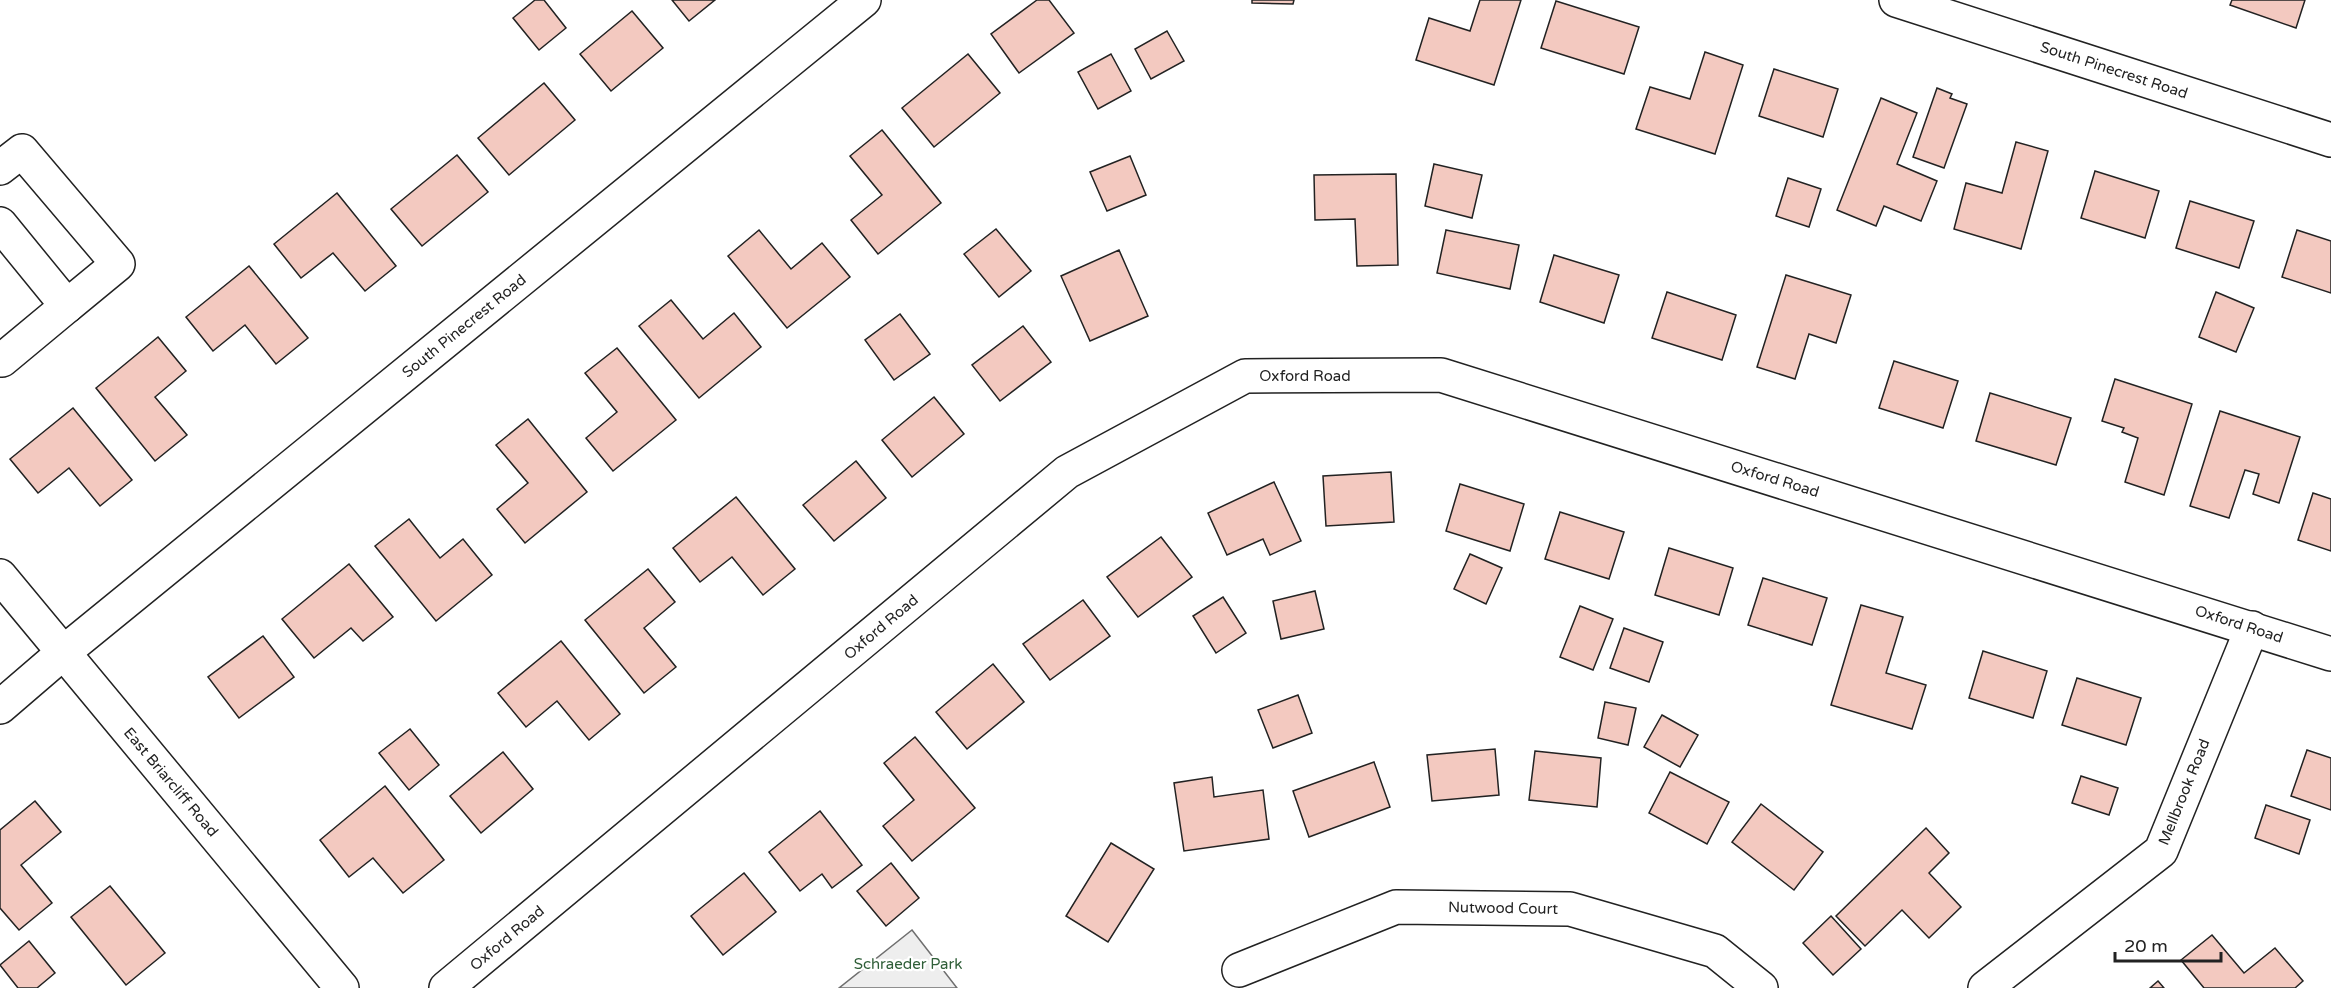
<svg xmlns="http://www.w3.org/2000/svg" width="2331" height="988" font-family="'Varela Round',sans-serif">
<rect width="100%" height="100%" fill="#fff"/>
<path fill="#eee" stroke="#6f6f6f" stroke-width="1.5" d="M912,930L957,988H839Z"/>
<g fill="#f3c9c0" stroke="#222" stroke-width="1.5">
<path d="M535,0H544L566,28L539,50L513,18Z"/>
<path d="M672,0H715L689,21Z"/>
<path d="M1037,0H1049L1074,33L1019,73L991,34Z"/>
<path d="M1252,0H1294L1293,4L1252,3Z"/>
<path d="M1480,0H1521L1494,85L1416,60L1429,18L1470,31Z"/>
<path d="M2232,0H2305L2296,28L2230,5Z"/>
<path d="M1556,1L1639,27L1624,74L1541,48Z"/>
<path d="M632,11L663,48L611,91L580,54Z"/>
<path d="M1167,31L1184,61L1151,79L1135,49Z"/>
<path d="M1705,52L1743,65L1715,154L1636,129L1650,87L1690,99Z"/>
<path d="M968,54L1000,93L934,147L902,108Z"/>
<path d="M1111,54L1131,91L1098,109L1078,72Z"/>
<path d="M1774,69L1838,89L1823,137L1759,116Z"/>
<path d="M544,83L575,120L509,175L478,138Z"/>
<path d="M1937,88L1952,94L1950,98L1967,104L1944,168L1913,157Z"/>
<path d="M1881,98L1917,113L1897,164L1937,181L1921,221L1884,206L1876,226L1837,210Z"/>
<path d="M882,130L941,203L878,254L851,220L882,195L850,156Z"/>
<path d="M2016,142L2048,151L2021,249L1954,229L1966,183L2002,193Z"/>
<path d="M457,155L488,192L422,246L391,209Z"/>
<path d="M1130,156L1146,195L1107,211L1090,172Z"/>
<path d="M1434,164L1482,175L1472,218L1425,206Z"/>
<path d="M2095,171L2159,191L2145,238L2081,218Z"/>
<path d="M1396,174L1398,265L1357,266L1355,219L1315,220L1314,175Z"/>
<path d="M1788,178L1821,189L1809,227L1776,216Z"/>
<path d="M337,193L396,266L365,291L333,253L301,278L274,244Z"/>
<path d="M2190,201L2254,221L2239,268L2176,248Z"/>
<path d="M996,229L1031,271L999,297L964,254Z"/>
<path d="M759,230L791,269L822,243L850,277L787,328L728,256Z"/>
<path d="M1446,230L1519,245L1510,289L1437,273Z"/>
<path d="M2297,230L2331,241V293L2282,277Z"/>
<path d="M1119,250L1148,316L1090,341L1061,276Z"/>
<path d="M1554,255L1619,275L1604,323L1540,302Z"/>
<path d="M249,266L308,338L276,364L245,325L213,351L186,317Z"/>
<path d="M1786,275L1851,295L1836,343L1809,334L1795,379L1757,367Z"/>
<path d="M1667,292L1736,315L1722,360L1652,338Z"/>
<path d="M2216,292L2254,308L2236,352L2199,337Z"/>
<path d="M671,300L703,339L734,313L761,347L699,398L639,326Z"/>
<path d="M900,314L930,354L894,380L865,340Z"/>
<path d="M1023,326L1051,362L1000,401L972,365Z"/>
<path d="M158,337L186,371L155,397L187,435L155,461L96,388Z"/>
<path d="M617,348L676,420L613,471L586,438L617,412L585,373Z"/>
<path d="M1894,361L1958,381L1943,428L1879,408Z"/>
<path d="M2115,379L2192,404L2164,495L2125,482L2138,438L2122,432L2124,428L2102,421Z"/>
<path d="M1990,393L2071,418L2056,465L1976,441Z"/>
<path d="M934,397L964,434L912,477L882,440Z"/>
<path d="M73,408L132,480L100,506L69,468L38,493L10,459Z"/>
<path d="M2220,411L2300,437L2279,503L2253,494L2259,474L2245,470L2229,518L2190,506Z"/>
<path d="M528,419L587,492L525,543L497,509L528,483L496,445Z"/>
<path d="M856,461L886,498L834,541L803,505Z"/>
<path d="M1391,472L1394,522L1326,526L1323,476Z"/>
<path d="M1274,482L1301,541L1270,555L1263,539L1227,555L1208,513Z"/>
<path d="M1460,484L1524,504L1510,551L1446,531Z"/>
<path d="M2313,493L2331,499V551L2298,540Z"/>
<path d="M736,497L795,569L763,595L732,557L700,582L673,548Z"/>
<path d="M1560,512L1624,532L1609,579L1545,559Z"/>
<path d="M409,519L440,558L463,539L492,575L436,621L375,546Z"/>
<path d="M1161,537L1192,577L1138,617L1107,577Z"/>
<path d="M1669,548L1733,568L1719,615L1655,595Z"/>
<path d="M1470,554L1502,568L1486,604L1454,589Z"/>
<path d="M349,564L393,617L363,641L351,628L314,658L282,619Z"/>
<path d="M648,569L675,602L644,628L676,667L644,693L585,620Z"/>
<path d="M1763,578L1827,598L1812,645L1748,625Z"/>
<path d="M1315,591L1324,629L1281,639L1273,601Z"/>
<path d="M1223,597L1246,633L1216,653L1193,616Z"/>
<path d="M1083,600L1110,636L1050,680L1023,644Z"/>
<path d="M1861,605L1903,617L1886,673L1926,685L1912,729L1831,705Z"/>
<path d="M1580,606L1613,619L1593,670L1560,657Z"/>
<path d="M1624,628L1663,642L1649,682L1610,668Z"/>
<path d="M263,636L294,677L239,718L208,677Z"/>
<path d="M561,641L620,714L589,740L557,701L526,727L498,693Z"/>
<path d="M1983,651L2047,671L2033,718L1969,698Z"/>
<path d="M993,664L1024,702L967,749L936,712Z"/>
<path d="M2077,678L2141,698L2126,745L2062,725Z"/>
<path d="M1298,695L1312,733L1273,748L1258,710Z"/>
<path d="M1605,702L1636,708L1628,745L1598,738Z"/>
<path d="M1662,715L1698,735L1680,767L1644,747Z"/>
<path d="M410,729L439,765L409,790L379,753Z"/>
<path d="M915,737L975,808L912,861L883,826L914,800L884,763Z"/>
<path d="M1495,749L1499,795L1432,801L1427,755Z"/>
<path d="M2307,750L2331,758V810L2291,796Z"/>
<path d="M1535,751L1601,758L1597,807L1529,800Z"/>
<path d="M503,752L533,789L481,833L450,796Z"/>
<path d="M1374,762L1390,807L1309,837L1293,791Z"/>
<path d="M1670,772L1729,802L1707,844L1649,813Z"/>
<path d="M2081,776L2118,788L2109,815L2072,803Z"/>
<path d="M1212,777L1214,797L1263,790L1269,839L1184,851L1174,783Z"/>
<path d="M385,786L444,860L403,893L373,858L349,877L320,840Z"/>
<path d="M35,801L61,832L21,865L52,903L19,930L0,908V830Z"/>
<path d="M1761,804L1823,852L1794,890L1732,842Z"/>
<path d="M2266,805L2310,820L2299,854L2255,838Z"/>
<path d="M820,811L862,865L832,888L822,874L800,891L769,852Z"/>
<path d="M1926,828L1949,853L1929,873L1961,907L1929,938L1902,910L1865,946L1836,916Z"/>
<path d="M1111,843L1154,869L1108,942L1066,916Z"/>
<path d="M891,863L919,898L886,926L857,891Z"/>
<path d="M744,873L776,912L723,955L691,916Z"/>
<path d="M110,886L165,953L126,985L71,917Z"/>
<path d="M1831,916L1861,949L1833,975L1803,943Z"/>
<path d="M2212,935L2244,973L2275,948L2303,981L2295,988H2204L2181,960Z"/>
<path d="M29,941L55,973L37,988H18L0,965Z"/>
<path d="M2158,981L2164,988H2150Z"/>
</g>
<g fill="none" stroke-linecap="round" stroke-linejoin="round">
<g stroke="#222" stroke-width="36">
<g id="minor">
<path d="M1896,0L2331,140"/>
<path d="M0,168L22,151L118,264L67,306"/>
<path d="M0,224L67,306L2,360L0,358"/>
<path d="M0,576L342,988"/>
<path d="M0,707L64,652L864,0"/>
<path d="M1239,970L1396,907L1570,909L1715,951L1761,988"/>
<path d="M446,988L1067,472L1245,376L1441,375L2331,654"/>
<path d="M1985,988L2161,851L2252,628"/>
</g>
</g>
<use href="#minor" stroke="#fff" stroke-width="33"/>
</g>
<g text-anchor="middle" stroke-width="4.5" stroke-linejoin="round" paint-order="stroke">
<g font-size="15" fill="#222" stroke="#fff">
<text transform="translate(2114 70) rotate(18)" y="5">South Pinecrest Road</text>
<text transform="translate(464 326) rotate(-39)" y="5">South Pinecrest Road</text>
<text x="1305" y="381">Oxford Road</text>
<text transform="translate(1775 479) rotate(17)" y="5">Oxford Road</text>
<text transform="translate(2239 624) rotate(18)" y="5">Oxford Road</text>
<text transform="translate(881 627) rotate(-40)" y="5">Oxford Road</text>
<text transform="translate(171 782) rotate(50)" y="5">East Briarcliff Road</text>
<text transform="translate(2184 792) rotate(-68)" y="5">Mellbrook Road</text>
<text transform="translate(1503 908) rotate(1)" y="5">Nutwood Court</text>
<text transform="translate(507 938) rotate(-40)" y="5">Oxford Road</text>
</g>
<g font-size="15" fill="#2f5e38" stroke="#fff">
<text x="908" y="969">Schraeder Park</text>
</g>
</g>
<path d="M2115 952v9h106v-9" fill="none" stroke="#222222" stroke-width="3"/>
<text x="2124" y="952" font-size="18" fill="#222222" stroke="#ffffff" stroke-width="4.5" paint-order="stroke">20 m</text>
</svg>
